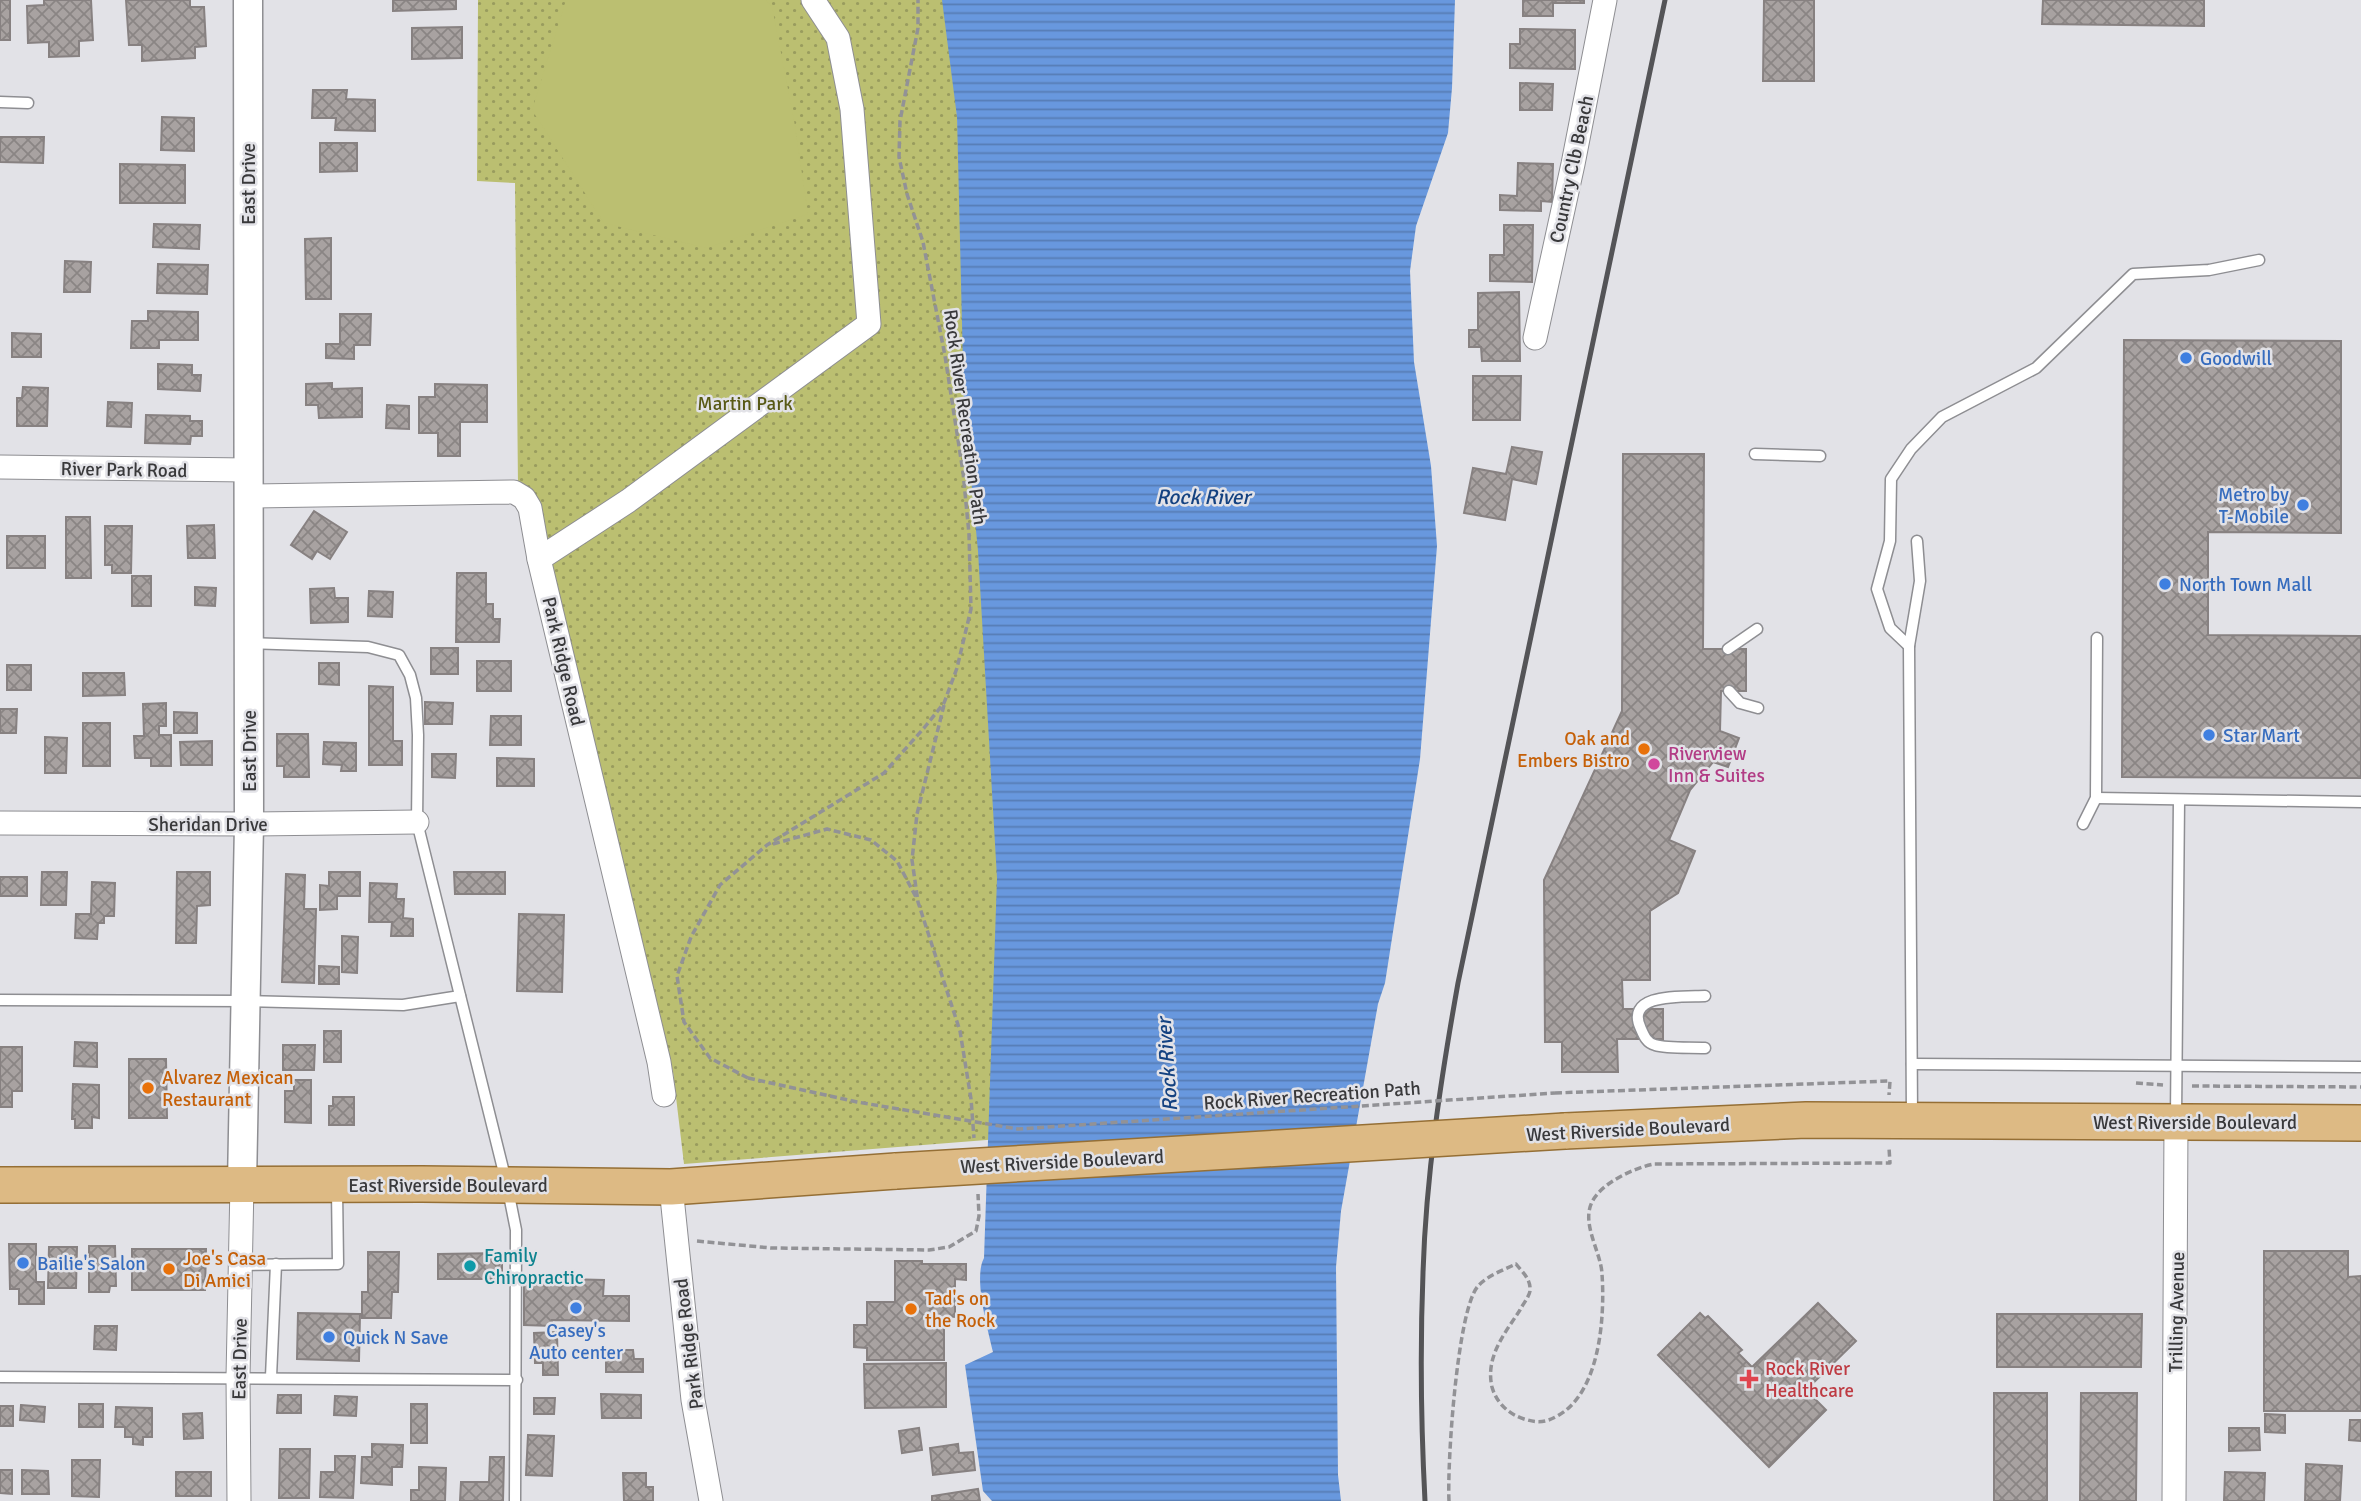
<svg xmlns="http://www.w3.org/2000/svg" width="2361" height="1501" font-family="Signika,sans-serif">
<defs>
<pattern id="park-dots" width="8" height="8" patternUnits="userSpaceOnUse" patternTransform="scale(1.75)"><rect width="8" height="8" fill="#bbbf71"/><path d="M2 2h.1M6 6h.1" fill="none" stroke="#999c5e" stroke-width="1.8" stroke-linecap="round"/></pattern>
<pattern id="water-rules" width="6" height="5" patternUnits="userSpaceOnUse" patternTransform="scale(1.75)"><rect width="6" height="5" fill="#6898de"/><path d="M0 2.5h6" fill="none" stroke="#577db5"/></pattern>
<pattern id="building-cross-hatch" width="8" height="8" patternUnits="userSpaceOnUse" patternTransform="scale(1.75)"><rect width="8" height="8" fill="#a8a2a1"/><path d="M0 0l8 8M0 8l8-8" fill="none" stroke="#8a8584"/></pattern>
</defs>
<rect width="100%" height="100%" fill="#e2e2e7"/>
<path fill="url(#park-dots)" d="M478,0H949L999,717V1139L684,1164L673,1072L518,486L515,183L477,181Z"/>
<path fill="#bbbf71" d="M566,0H765L772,6L794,120L808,214L706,248L604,223L532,110Z"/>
<path fill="url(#water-rules)" d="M942,0H1455L1452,88L1448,133L1416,226L1410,271L1414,362L1431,466L1437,546L1420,759L1385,983L1378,1004L1341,1211L1336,1267L1338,1475L1341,1501H992L983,1491L965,1365L993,1352C988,1330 973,1278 984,1258L997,878L978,551L964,406L957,117Z"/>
<g fill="url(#building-cross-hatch)" stroke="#878181" stroke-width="2">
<rect x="0" y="0" width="10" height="40"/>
<path d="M44,0H91L93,40L79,41V56L49,57V42L28,43L27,6L44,5Z"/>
<path d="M126,0H190V7H204L206,46L195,47V58L142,61V45H129Z"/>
<path d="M393,0H456V9L393,11Z"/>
<path d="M1523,0H1584V3H1553V16H1523Z"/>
<path d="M1764,0H1814V81H1763Z"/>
<path d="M2043,0H2204V26L2042,24Z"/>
<path d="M462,27V58L412,59V28Z"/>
<path d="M1520,29L1575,30V69L1510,68V44H1520Z"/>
<path d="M1520,83L1553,84L1552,110H1520Z"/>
<path d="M313,90H347L346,99L375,100V131L335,130L336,118H312Z"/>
<path d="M162,117L194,118V151L161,150Z"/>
<path d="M0,137H44L43,163L0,162Z"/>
<path d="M320,143H357V171L320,172Z"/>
<path d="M1518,163L1553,164L1552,202L1541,201V211L1500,210V195L1517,196Z"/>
<path d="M120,164L185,165V203H120Z"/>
<path d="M154,224L200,225L199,249L153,247Z"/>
<path d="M1504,225H1533L1532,282L1490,281V255H1504Z"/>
<path d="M331,238V299H306L305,239Z"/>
<path d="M65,261L91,262L90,292H64Z"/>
<path d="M158,264L208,265L207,294L157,293Z"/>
<path d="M1519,292L1520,361H1482L1481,347H1469V330H1478V293Z"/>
<path d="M148,311L198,312V340H159V348H131L132,321H148Z"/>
<path d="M340,314H371L370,345H354V359L326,358V344H340Z"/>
<path d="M12,333L41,334V357H12Z"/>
<path d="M2124,340L2341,341V533L2208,532V635L2361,636V778L2122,777Z"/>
<path d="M158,364L192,365V375H201L200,391L158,389Z"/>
<path d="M1473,376H1521L1520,420H1473Z"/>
<path d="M332,383V389L362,388V417L319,418L318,405H306V384Z"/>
<path d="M435,384L487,385V422H460V456H438V433H419V397H435Z"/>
<path d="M23,387L48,388L47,426H17V398H22Z"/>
<path d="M108,402L132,403L131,427L107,426Z"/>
<path d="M387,405L409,406V429L386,428Z"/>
<path d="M146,415L190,416V421H202V436H191L190,444L145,443Z"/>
<path d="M1512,447L1542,452L1536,484L1512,479L1505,520L1464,513L1473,468L1506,474Z"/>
<path d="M1623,454H1704L1703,649H1746V691H1721L1720,731L1739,738L1728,767L1713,762L1690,790L1669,840L1695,851L1678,893L1650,911V980H1622L1623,1009H1663V1039H1617L1618,1072H1562V1042H1545L1544,880L1622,711Z"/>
<path d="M314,511L347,532L330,559L317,551L312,559L291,545Z"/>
<path d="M66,517H90L91,578H66Z"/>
<path d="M214,525L215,558H188L187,526Z"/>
<path d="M105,526H132L131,573H112V565H105Z"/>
<rect x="7" y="536" width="38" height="32"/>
<path d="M457,573H486V604H493V619H500L499,642H456Z"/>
<rect x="132" y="576" width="19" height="30"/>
<path d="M195,587L216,588L215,606L195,605Z"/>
<path d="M334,588L335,598H348V622L311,623L310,589Z"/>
<path d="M369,591L393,592L392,617L368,616Z"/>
<rect x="431" y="648" width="27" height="26"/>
<rect x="477" y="661" width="34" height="30"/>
<path d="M319,663H339V685L319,684Z"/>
<rect x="7" y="665" width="24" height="25"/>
<path d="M83,673H124L125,695L83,696Z"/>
<path d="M369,686L393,687V741H402V765H369Z"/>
<path d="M425,702L453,703L452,724H425Z"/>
<path d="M166,703V726H159V735H171V766H151V758H135L134,736H144L143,704Z"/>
<path d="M0,709H17L16,733H0Z"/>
<path d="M174,712L197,713V733H174Z"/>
<path d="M491,716H521V745H490Z"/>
<rect x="83" y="723" width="27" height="43"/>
<path d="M277,734H308L309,777H284V766H277Z"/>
<path d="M45,737L67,738L66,773H45Z"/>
<path d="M212,741V765H181L180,742Z"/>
<path d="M324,742L356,743V771H341L342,765L323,764Z"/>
<path d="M432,754H456L455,778L432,777Z"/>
<path d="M497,758L534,759V786H497Z"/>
<path d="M42,872H67L66,905H41Z"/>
<path d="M177,872H210V905L197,906L196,943H176Z"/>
<path d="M329,872H360V896H337V909L320,910V885L329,886Z"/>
<path d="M454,872H505V894H455Z"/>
<path d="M286,874L305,875L304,909H316L314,983L282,982Z"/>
<rect x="0" y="877" width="27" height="19"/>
<path d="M92,882L115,883L114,916H104V923H98L97,939L75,938L76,914H91Z"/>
<path d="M370,883L397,884L396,899H404L403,918L413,919V936H391L392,922H369Z"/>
<path d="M519,914L564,915L562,992L517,991Z"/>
<path d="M342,936L358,937L357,973L342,972Z"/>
<path d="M319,966L339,967V984H319Z"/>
<rect x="324" y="1031" width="17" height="31"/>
<path d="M75,1042L97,1043V1067L74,1066Z"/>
<path d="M283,1045H315L314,1070H283Z"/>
<path d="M0,1047H22V1091H12V1107H0Z"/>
<path d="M129,1059H166L167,1118H129Z"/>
<path d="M294,1080H311V1123L285,1122V1091H294Z"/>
<path d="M73,1084L99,1085V1118L92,1117V1128H75V1119H72Z"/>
<path d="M333,1097H354V1125H329V1106H333Z"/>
<path d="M9,1244H36V1282H44V1304H19V1289H10Z"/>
<path d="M89,1246H115L116,1286H110L109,1292H89Z"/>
<path d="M49,1247H77L76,1288H48Z"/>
<path d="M132,1249H206L205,1290H132Z"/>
<path d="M2264,1251H2348V1277L2361,1276V1411H2264Z"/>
<path d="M368,1252H399L398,1292H392L391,1318H362V1292H368Z"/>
<path d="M502,1253V1279H438V1254Z"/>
<path d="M895,1261H922V1264H966V1280L955,1279V1317L944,1316V1360H867V1348L854,1347V1325H867V1302H895Z"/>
<path d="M524,1278L604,1280L603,1296H629V1321L552,1320V1326L524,1325Z"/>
<path d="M1818,1303L1856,1341L1806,1390L1826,1410L1769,1467L1658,1355L1700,1313L1705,1318L1708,1316L1742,1350L1738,1353L1752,1367Z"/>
<path d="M298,1313L360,1314L359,1361L297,1359Z"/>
<path d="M1997,1314H2142L2141,1367H1997Z"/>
<path d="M95,1326H117L116,1350L94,1349Z"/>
<path d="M557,1332L558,1375H543V1363H535L534,1333Z"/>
<path d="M606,1350H633L634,1359H643V1372H606Z"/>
<path d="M946,1363V1407L865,1408L864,1364Z"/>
<rect x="1994" y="1393" width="53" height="108"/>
<path d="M2081,1393H2137L2136,1501H2080Z"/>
<path d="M601,1394L641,1395V1418H602Z"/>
<path d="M278,1395H301V1413H277Z"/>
<path d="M335,1396L357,1397L356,1416L334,1415Z"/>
<path d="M534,1398H555L554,1414H534Z"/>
<rect x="79" y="1404" width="24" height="23"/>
<rect x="411" y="1404" width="16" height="39"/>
<path d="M21,1405L45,1407L44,1422L20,1420Z"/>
<rect x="0" y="1406" width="13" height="20"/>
<path d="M116,1407L152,1408V1437H143V1445L133,1444V1437H125V1427H115Z"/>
<path d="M202,1413L203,1438L184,1439L183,1414Z"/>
<path d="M2265,1414L2285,1415V1433L2265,1432Z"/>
<path d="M2350,1420H2361V1441L2349,1440Z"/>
<path d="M919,1428L922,1450L902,1453L899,1431Z"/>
<path d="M2229,1428H2259L2260,1450L2229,1451Z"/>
<path d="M528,1435L554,1436L552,1476L526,1475Z"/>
<path d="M372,1444L403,1445L402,1467H392V1485L361,1483L362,1457H372Z"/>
<path d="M958,1444L959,1453L973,1452L975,1470L933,1475L930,1448Z"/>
<path d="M280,1449H310L309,1498H279Z"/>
<path d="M335,1456H355L353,1498L320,1497L321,1472H335Z"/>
<path d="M490,1457H504L503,1501H460L461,1482H489Z"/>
<path d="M72,1460H100L99,1497L72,1496Z"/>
<path d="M2306,1464L2342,1466L2340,1501H2305Z"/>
<path d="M419,1467L446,1468L445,1501H411V1490H419Z"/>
<path d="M0,1470H12V1494L0,1493Z"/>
<path d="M22,1470L48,1471L49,1494H22Z"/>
<rect x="176" y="1472" width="35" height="24"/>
<path d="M2225,1472L2265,1473L2264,1501H2224Z"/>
<path d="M623,1473H646V1487H653V1501H624Z"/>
<path d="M978,1489L980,1501H932V1496Z"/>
</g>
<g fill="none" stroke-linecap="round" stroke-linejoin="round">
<g stroke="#8e8e92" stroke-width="13">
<g id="service">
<path d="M0,102L28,103"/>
<path d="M1755,454L1820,456"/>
<path d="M250,643L368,647L399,655L410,675L416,698L418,735L417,822L507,1185L516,1230L515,1501"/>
<path d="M1909,646L1890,628L1877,589L1890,541L1891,479L1911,449L1942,417L2036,368L2133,274L2209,270L2259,260"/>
<path d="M1728,649L1757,629"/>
<path d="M1729,691L1740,703L1758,708"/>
<path d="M2096,798L2361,802"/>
<path d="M2083,824L2096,798L2097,638"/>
<path d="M1705,996C1685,997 1623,992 1641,1029C1644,1036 1647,1043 1655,1045C1668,1049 1692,1047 1705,1048"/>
<path d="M0,1000L246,1001L403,1005L460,996"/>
<path d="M1912,1064L2361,1067"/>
<path d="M2176,1116L2179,800"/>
<path d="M1912,1117L1909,646L1920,581L1917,541"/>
<path d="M241,1265L338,1264L337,1190"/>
<path d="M0,1377L517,1380"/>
<path d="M271,1377L276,1264"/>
</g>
</g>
<g stroke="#8e8e92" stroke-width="25">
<g id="minor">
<path d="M1535,338L1573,164L1605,0"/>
<path d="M0,467L248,470"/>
<path d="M248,496L514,492L524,498L530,508L539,559L659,1062L664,1095"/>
<path d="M539,559L628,501L869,324L852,109L838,38L813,0"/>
<path d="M0,823L249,824L417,822"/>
<path d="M671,1187L693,1400L711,1501"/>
<path d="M239,1501L238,1377L242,1184"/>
<path d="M2174,1501L2176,1123"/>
</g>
</g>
<g stroke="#8e8e92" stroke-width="31">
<path id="tertiary" d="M242,1184L249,824L248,0"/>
</g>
<g stroke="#956f35" stroke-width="38">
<g id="primary">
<path d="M1565,1131L1806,1120L2361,1123"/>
<path d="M0,1185L422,1184L671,1187L896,1171"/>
</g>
</g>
<g stroke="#929296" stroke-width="3.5" stroke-dasharray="7 3.5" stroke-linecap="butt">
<path d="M944,705L917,814L912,860L918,902L960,1031L971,1099L974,1138"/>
<path d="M773,844L827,829L871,840L897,861L917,899"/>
<path d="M748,1078L710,1058L684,1022L677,976L691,937L720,885L767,845L884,773L924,728L944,703L957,668L971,609L969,534L963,472L945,356L923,242L907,194L899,157L900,121L918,28V0"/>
<path d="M2136,1083L2163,1085"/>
<path d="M2192,1086L2361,1087"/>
<path d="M1555,1093L1890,1081L1889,1095"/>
<path d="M697,1241L771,1248L929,1250L949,1247L976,1231L979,1216L978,1194"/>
<path d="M1449,1501C1447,1465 1457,1310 1478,1286C1487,1276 1503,1270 1516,1264C1523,1273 1531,1279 1530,1291C1529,1297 1523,1304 1520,1310C1505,1333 1485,1357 1492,1387C1496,1402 1508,1414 1524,1419C1537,1423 1546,1423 1559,1415C1600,1391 1605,1317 1602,1274C1601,1252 1581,1224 1592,1202C1601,1183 1634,1168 1654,1164L1890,1163L1889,1148"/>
</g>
<use href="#service" stroke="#fff" stroke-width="10"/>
<use href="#minor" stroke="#fff" stroke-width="23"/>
<use href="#tertiary" stroke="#fff" stroke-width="28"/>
<use href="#primary" stroke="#ddba84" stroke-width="35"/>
<path stroke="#545457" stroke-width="5" d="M1425,1501C1421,1425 1420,1349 1423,1273C1426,1175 1441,1078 1458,983L1665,0"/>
<g stroke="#956f35" stroke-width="38" stroke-linecap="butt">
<path id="primary-bridge" d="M896,1171L1565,1131"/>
</g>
<path stroke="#929296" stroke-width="3.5" stroke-dasharray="7 3.5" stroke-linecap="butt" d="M748,1078L857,1102L1018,1129L1555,1093"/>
<use href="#primary-bridge" stroke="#ddba84" stroke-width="35"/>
</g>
<g fill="#3f7fe0" stroke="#e2e2e7" stroke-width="2.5">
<circle cx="2186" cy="358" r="7"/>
<circle cx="2303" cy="505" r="7"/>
<circle cx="2165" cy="584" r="7"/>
<circle cx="2209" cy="735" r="7"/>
<circle cx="23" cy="1263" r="7"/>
<circle cx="576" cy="1308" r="7"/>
<circle cx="329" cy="1337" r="7"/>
</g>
<g fill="#e8710a" stroke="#e2e2e7" stroke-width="2.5">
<circle cx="1644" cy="749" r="7"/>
<circle cx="148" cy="1088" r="7"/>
<circle cx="169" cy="1269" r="7"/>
<circle cx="911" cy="1309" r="7"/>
</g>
<circle fill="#d1479c" stroke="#e2e2e7" stroke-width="2.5" cx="1654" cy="764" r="7"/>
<circle fill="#0f9aa8" stroke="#e2e2e7" stroke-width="2.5" cx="470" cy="1266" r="7"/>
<path fill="#e0444e" stroke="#e2e2e7" stroke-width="2.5" d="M1745.5 1368.5h7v7h7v7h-7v7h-7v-7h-7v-7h7z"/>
<g text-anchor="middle" stroke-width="5" stroke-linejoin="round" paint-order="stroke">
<g font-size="19" fill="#39393b" stroke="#e2e2e7">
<text transform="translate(1571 169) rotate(-78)" y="7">Country Clb Beach</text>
<text transform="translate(248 184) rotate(-90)" y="7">East Drive</text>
<text transform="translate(966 417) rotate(82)" y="7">Rock River Recreation Path</text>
<text transform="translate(124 469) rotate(1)" y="7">River Park Road</text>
<text transform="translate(564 661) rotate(77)" y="7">Park Ridge Road</text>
<text transform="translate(249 751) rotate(-90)" y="7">East Drive</text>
<text x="208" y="831">Sheridan Drive</text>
<text transform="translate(1312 1095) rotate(-4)" y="7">Rock River Recreation Path</text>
<text x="2195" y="1129">West Riverside Boulevard</text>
<text transform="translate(1628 1129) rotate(-3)" y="7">West Riverside Boulevard</text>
<text transform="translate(1062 1161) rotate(-3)" y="7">West Riverside Boulevard</text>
<text x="448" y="1192">East Riverside Boulevard</text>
<text transform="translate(2176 1312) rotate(-89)" y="7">Trilling Avenue</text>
<text transform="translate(688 1344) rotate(-97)" y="7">Park Ridge Road</text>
<text transform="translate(239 1359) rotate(-89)" y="7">East Drive</text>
</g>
<g font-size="19" fill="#366cbe" stroke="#e2e2e7" text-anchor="start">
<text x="2200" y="365">Goodwill</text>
<text x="2289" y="501" text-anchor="end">Metro by<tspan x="2289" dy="22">T-Mobile</tspan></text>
<text x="2179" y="591">North Town Mall</text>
<text x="2223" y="742">Star Mart</text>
<text x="37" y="1270">Bailie's Salon</text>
<text x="576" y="1337" text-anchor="middle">Casey's<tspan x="576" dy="22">Auto center</tspan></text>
<text x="343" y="1344">Quick N Save</text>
</g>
<g font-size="19" fill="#585915" stroke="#e2e2e7">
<text x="745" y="410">Martin Park</text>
</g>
<g font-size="19" fill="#c56008" stroke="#e2e2e7" text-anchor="start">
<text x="1630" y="745" text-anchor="end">Oak and<tspan x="1630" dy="22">Embers Bistro</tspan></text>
<text x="162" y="1084">Alvarez Mexican<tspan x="162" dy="22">Restaurant</tspan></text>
<text x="183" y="1265">Joe's Casa<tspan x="183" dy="22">Di Amici</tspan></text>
<text x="925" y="1305">Tad's on<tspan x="925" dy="22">the Rock</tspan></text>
</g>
<g font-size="19" fill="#b23c85" stroke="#e2e2e7" text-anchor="start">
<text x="1668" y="760">Riverview<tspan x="1668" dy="22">Inn &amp; Suites</tspan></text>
</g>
<g font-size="19" fill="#0d838f" stroke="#e2e2e7" text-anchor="start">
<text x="484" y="1262">Family<tspan x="484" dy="22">Chiropractic</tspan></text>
</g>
<g font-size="19" fill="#be3a42" stroke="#e2e2e7" text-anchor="start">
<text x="1765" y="1375">Rock River<tspan x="1765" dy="22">Healthcare</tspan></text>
</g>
<g font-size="21" font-style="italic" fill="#144281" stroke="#e2e2e7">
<text x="1203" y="504">Rock River</text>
<text transform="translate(1167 1065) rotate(-94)" y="7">Rock River</text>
</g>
</g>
</svg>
